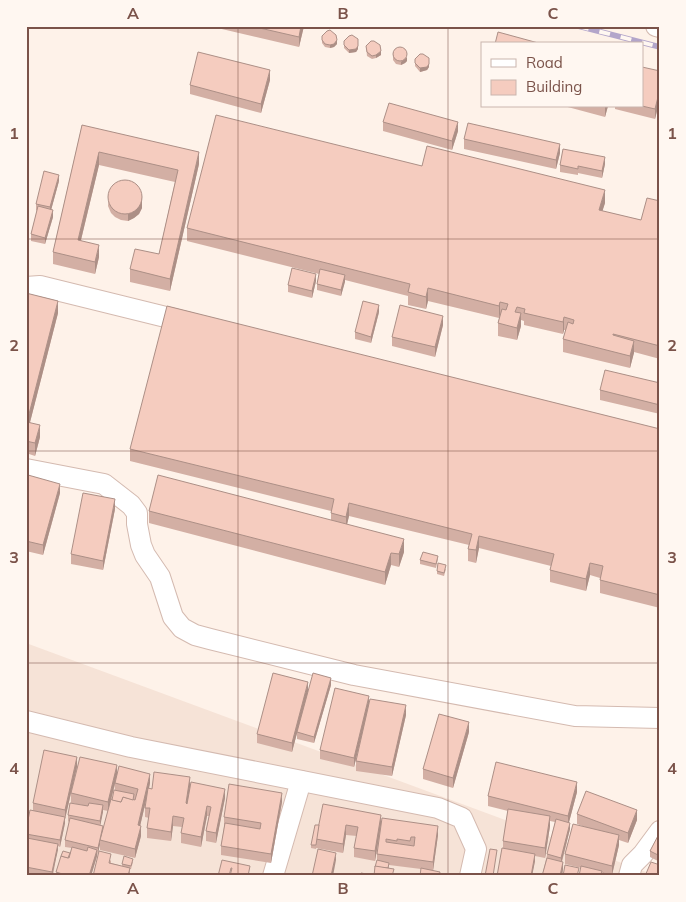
<svg xmlns="http://www.w3.org/2000/svg" width="686" height="902" font-family="Mulish,sans-serif">
<rect width="100%" height="100%" fill="#fef2e9"/>
<path fill="#f6e3d7" d="M26,643L657,876H26Z"/>
<g fill="none" stroke-linecap="round" stroke-linejoin="round">
<g stroke="#d4bab0" stroke-width="22">
<g id="minor">
<path d="M656,26L660,27"/>
<path d="M26,287L40,286L190,323"/>
<path d="M26,469L104,484L131,505L137,513V524L141,545L145,555L160,577L173,617L182,628L195,635L210,639L354,675L575,716L660,718"/>
<path d="M26,721L131,747L438,808L462,818L476,849L470,876"/>
<path d="M273,876L301,781"/>
<path d="M629,876L632,865L643,854L660,831"/>
</g>
</g>
<use href="#minor" stroke="#fff" stroke-width="20"/>
<g stroke="#b3a5ca" stroke-width="5.5">
<path id="rail" d="M578,26L660,47"/>
</g>
<use href="#rail" stroke="#fff7f1" stroke-width="4" stroke-dasharray="11" stroke-linecap="butt"/>
</g>
<g fill="#d3afa4" fill-rule="evenodd">
<path d="M209,26H304L299,47Z"/>
<path d="M322,36L337,44L334,47L330,48L325,47L322,43Z"/>
<path d="M344,41L358,49L356,52L349,53L344,48Z"/>
<path d="M366,46L381,55L376,58L372,59L367,56Z"/>
<path d="M393,52L407,61L405,63L401,65L396,64L393,60Z"/>
<path d="M415,59L429,67L427,70L420,72L415,66Z"/>
<path d="M660,71V99L655,119L615,109V106H642Z"/>
<path d="M270,80L261,113L190,94V85Z"/>
<path d="M564,106H608L605,117Z"/>
<path d="M383,122L458,131L452,150L383,131Z"/>
<path d="M82,125L199,164L170,291L130,282V269L159,254L175,182L99,165L81,240L99,257L95,274L53,264V252Z"/>
<path d="M464,139L560,153L556,169L464,149Z"/>
<path d="M605,164L602,178L578,173V175L560,172V165Z"/>
<path d="M422,166L605,203L602,211L641,220L660,201V359L634,352L630,368L563,352V339L566,330H564L563,334L524,325V321L521,320V326L517,340L498,336V323L500,314L499,318L428,301L426,309L408,305V296L345,280L341,296L317,290V284L319,274L187,241V228Z"/>
<path d="M59,181L51,210L53,217L45,244L31,241V234L37,211L36,210V204Z"/>
<path d="M109,193L142,208L139,214L134,218L128,221L121,220L115,217L111,213L108,206Z"/>
<path d="M316,281L312,298L288,292V285Z"/>
<path d="M26,293L58,313L30,422L40,437L35,456L26,453Z"/>
<path d="M379,312L371,343L355,339V332Z"/>
<path d="M443,325L435,357L392,346V337Z"/>
<path d="M660,383V414L600,400V390Z"/>
<path d="M660,429V608L600,593V578L590,575L586,591L550,582V570L551,566L479,548L476,563L468,561V549L469,545L349,516L347,524L404,552L399,567L391,565L385,585L149,523V511L331,520V511L130,461V449Z"/>
<path d="M26,481L60,493L43,555L26,551Z"/>
<path d="M115,509L103,570L71,564V554Z"/>
<path d="M438,559L436,568L420,564V560Z"/>
<path d="M446,569L444,576L437,574V571Z"/>
<path d="M331,685L314,743L297,739V733L292,752L257,743V734L308,692Z"/>
<path d="M369,705L406,715L392,776L356,771V761L367,715L354,767L320,759V750Z"/>
<path d="M469,732L453,788L423,779V769Z"/>
<path d="M77,767L65,819V823L60,847L58,846L53,876H37L26,874V830L33,811V803Z"/>
<path d="M117,773L150,783L149,789L190,786L225,798L216,843L206,841V831L209,816H207L201,847L181,843V833L182,827L173,826L171,841L147,838V828L149,818L145,817V808L147,797L140,826L141,836L135,858L100,850V844L97,856L91,876H56V872L70,853L72,848L65,847V840L69,822L68,821V815L82,805L71,803V793ZM115,785V790L112,800H111ZM103,810L108,811L103,829L100,825Z"/>
<path d="M577,792L569,822L570,829L562,862L563,869L562,876H542L555,822L550,821V826L545,858L535,856V861L532,876H497L503,848V841L508,811L488,806V796Z"/>
<path d="M282,802L271,863L221,855V846L224,827V817Z"/>
<path d="M577,814L637,820L628,843L619,840V845L612,875L602,873V876L581,868L565,864V854L585,827L577,824Z"/>
<path d="M381,821L438,835L433,870L440,876L421,869L389,865V868L394,876L377,860V854L379,839L375,861L354,857V848L357,836L346,835L343,853L316,848V845V849L311,848V845L319,825Z"/>
<path d="M660,832V862L650,857V851Z"/>
<path d="M111,860V863L122,866V864L133,862L131,869H130V874L93,876Z"/>
</g>
<g fill="#ac8f86">
<path d="M301,26H304L299,47V37Z"/>
<path d="M337,40V44L334,47L330,48V45Z"/>
<path d="M358,46V49L356,52L349,53V50Z"/>
<path d="M381,51V55L376,58V55Z"/>
<path d="M407,57V61L405,63L401,65V62Z"/>
<path d="M429,64V67L427,70L420,72V68Z"/>
<path d="M270,70V80L261,113V104Z"/>
<path d="M660,89V99L655,119V109Z"/>
<path d="M605,106H608L605,117Z"/>
<path d="M458,122V131L452,150V141Z"/>
<path d="M560,144V153L556,169V160Z"/>
<path d="M99,152V165L78,252V240Z"/>
<path d="M199,152V164L170,291V279Z"/>
<path d="M605,157V164L602,178V171Z"/>
<path d="M59,175V181L50,214V207Z"/>
<path d="M605,190V203L599,222V210Z"/>
<path d="M142,195V208L139,214L134,218L128,221V214Z"/>
<path d="M53,210V217L45,244V238Z"/>
<path d="M99,245V257L95,274V262Z"/>
<path d="M316,274V281L312,298V291Z"/>
<path d="M345,275V282L341,296V290Z"/>
<path d="M428,288V301L426,309V297Z"/>
<path d="M58,301V313L27,434V422Z"/>
<path d="M500,302V314L499,318V306Z"/>
<path d="M379,305V312L371,343V337Z"/>
<path d="M521,313V326L517,340V328Z"/>
<path d="M443,316V325L435,357V347Z"/>
<path d="M564,317V330L563,334V322Z"/>
<path d="M634,341V353L630,368V356Z"/>
<path d="M40,425V437L35,456V443Z"/>
<path d="M60,484V493L43,555V545Z"/>
<path d="M115,499V509L103,570V561Z"/>
<path d="M349,503V516L346,529V517Z"/>
<path d="M479,536V548L476,563V550Z"/>
<path d="M404,539V552L399,567V554Z"/>
<path d="M391,553V565L385,585V572Z"/>
<path d="M590,563V575L586,591V579Z"/>
<path d="M331,678V685L314,743V737Z"/>
<path d="M308,682V692L292,752V743Z"/>
<path d="M369,696V706L354,767V758Z"/>
<path d="M406,705V715L392,776V767Z"/>
<path d="M469,722V732L453,788V778Z"/>
<path d="M77,757V767L65,819V810Z"/>
<path d="M117,765V775L108,812V802Z"/>
<path d="M150,774V783L138,835V825Z"/>
<path d="M190,777V787L186,813V803Z"/>
<path d="M577,782V792L568,826V816Z"/>
<path d="M225,789V798L216,843V833Z"/>
<path d="M282,793V802L271,863V854Z"/>
<path d="M103,805V812L100,827V821Z"/>
<path d="M207,806V816L201,847V837Z"/>
<path d="M637,810V820L628,843V833Z"/>
<path d="M381,815V825L375,861V851Z"/>
<path d="M173,816V826L171,841V832Z"/>
<path d="M550,816V826L545,858V848Z"/>
<path d="M65,817V823L60,847V840Z"/>
<path d="M570,823V829L561,864V858Z"/>
<path d="M346,825V835L343,853V844Z"/>
<path d="M103,826V832L100,840V844L98,854V848Z"/>
<path d="M141,826V836L135,858V849Z"/>
<path d="M438,826V835L433,871V862Z"/>
<path d="M619,835V845L612,875V866Z"/>
<path d="M58,844V850L52,876V872Z"/>
<path d="M97,850V856L91,876H89Z"/>
<path d="M336,853V860L333,876H331Z"/>
<path d="M535,854V861L532,876H531Z"/>
<path d="M563,862V869L562,876H560Z"/>
</g>
<g fill="#f5ccbf" stroke="#ac8f86" fill-rule="evenodd">
<path d="M251,26H301L299,37Z"/>
<path d="M330,30L336,35L337,40L334,44L330,45L325,44L322,40V36L327,31Z"/>
<path d="M498,32L542,44H495Z"/>
<path d="M352,35L358,39V46L356,49L349,50L344,45V41L349,36Z"/>
<path d="M371,41H374L380,45L381,51L376,55L372,56L367,52L366,46Z"/>
<circle cx="400" cy="54" r="7"/>
<path d="M198,52L270,70L261,104L190,85Z"/>
<path d="M420,54H423L429,58V64L427,67L420,68L415,63V59Z"/>
<path d="M642,67L660,71V89L655,109L642,106Z"/>
<path d="M389,103L458,122L452,141L383,122Z"/>
<path d="M216,115L422,166L427,146L605,190L599,210L641,220L647,198L660,201V346L613,334V335L634,341L630,356L563,339L568,322L573,324L574,320L564,317L563,322L524,313L525,309L517,307L515,312L521,313L517,328L498,323L502,309L506,310L508,304L500,302L499,306L428,288L426,297L408,292L410,284L187,228Z"/>
<path d="M468,123L560,144L556,160L464,139Z"/>
<path d="M82,125L199,152L170,279L130,269L135,249L159,254L178,170L99,152L78,240L99,245L95,262L53,252Z"/>
<path d="M563,149L605,157L602,171L578,166V169L560,165Z"/>
<path d="M44,171L59,175L50,207L36,204Z"/>
<circle cx="125" cy="197" r="17"/>
<path d="M38,206L53,210L45,238L31,234Z"/>
<path d="M292,268L316,274L312,291L288,285Z"/>
<path d="M320,269L345,275L341,290L317,284Z"/>
<path d="M26,293L58,301L27,422L40,425L35,443L26,441Z"/>
<path d="M363,301L379,305L371,337L355,332Z"/>
<path d="M400,305L443,316L435,347L392,337Z"/>
<path d="M167,306L660,429V595L600,580L603,566L590,563L586,579L550,570L554,554L479,536L476,550L468,549L472,534L349,503L346,517L331,513L334,499L130,449Z"/>
<path d="M605,370L660,383V405L600,390Z"/>
<path d="M28,475L60,484L43,545L26,541V481Z"/>
<path d="M158,475L404,539L399,554L391,553L385,572L149,511Z"/>
<path d="M83,493L115,499L103,561L71,554Z"/>
<path d="M423,552L438,556L436,564L420,560Z"/>
<path d="M438,563L446,565L444,573L437,571Z"/>
<path d="M273,673L308,682L292,743L257,734Z"/>
<path d="M313,673L331,678L314,737L297,732Z"/>
<path d="M335,688L369,696L354,758L320,750Z"/>
<path d="M370,699L406,705L392,767L356,761Z"/>
<path d="M439,714L469,722L453,778L423,769Z"/>
<path d="M44,750L77,757L65,810L33,803Z"/>
<path d="M80,757L117,765L108,802L71,793Z"/>
<path d="M496,762L577,782L568,816L488,796Z"/>
<path d="M119,766L150,774L138,825L141,826L135,849L100,840L111,799L121,802L123,797L135,800L138,789L115,783Z"/>
<path d="M154,772L190,777L186,803L187,804L191,782L225,789L216,833L206,831L211,807L207,806L201,837L181,833L184,818L173,816L171,832L147,828L150,808H145L148,788L152,789Z"/>
<path d="M229,784L282,793L271,854L221,846L225,823L260,829L261,823L224,817Z"/>
<path d="M114,790L134,794L133,800L123,797L121,802L112,800Z"/>
<path d="M586,791L637,810L628,833L577,814Z"/>
<path d="M70,803L88,806L89,803L103,805L100,821L68,815Z"/>
<path d="M323,804L381,815L375,851L354,848L358,827L346,825L343,844L316,839Z"/>
<path d="M508,809L550,816L545,848L503,841Z"/>
<path d="M30,810L65,817L60,840L26,834V830Z"/>
<path d="M70,818L103,826L98,848L65,840Z"/>
<path d="M382,818L438,826L433,862L377,854ZM411,837H415L414,846L386,842V839L397,841V839L410,841Z"/>
<path d="M556,819L570,823L561,858L547,854Z"/>
<path d="M573,824L619,835L612,866L565,854Z"/>
<path d="M315,825H319L316,845H311Z"/>
<path d="M660,832V856L650,851Z"/>
<path d="M27,838L58,844L52,872L26,867Z"/>
<path d="M72,847L87,851L88,847L97,850L89,876H69L56,872L61,856L69,858Z"/>
<path d="M502,848L535,854L531,876H497Z"/>
<path d="M318,849L336,853L331,876H312Z"/>
<path d="M490,849L497,850L493,876H485Z"/>
<path d="M63,851L70,853L68,858L61,856Z"/>
<path d="M99,851L111,854L109,863L130,868L128,876H93Z"/>
<path d="M124,856L133,859L131,866L122,864Z"/>
<path d="M547,858L563,862L560,876H542Z"/>
<path d="M222,860L250,866L248,876H230L232,868H231L229,876H218Z"/>
<path d="M377,860L389,863L388,868L375,867Z"/>
<path d="M651,862L660,865V876H645Z"/>
<path d="M565,865L579,868L577,876H563Z"/>
<path d="M375,866L394,869L392,876H374Z"/>
<path d="M581,866L602,871L600,876H579Z"/>
<path d="M421,868L440,872L439,876H420Z"/>
<path d="M361,873L372,875V876H360Z"/>
<path d="M603,873L613,876H603Z"/>
</g>
<path fill="none" stroke="#7b534a" stroke-width="1" stroke-opacity="0.55" d="M238,26V876M448,26V876M26,239H660M26,451H660M26,663H660"/>
<rect width="686" height="902" fill="none" stroke="#fff7f1" stroke-width="55"/>
<rect x="481" y="42" width="162" height="65" fill="#fff7f1" stroke="#cab5ae"/>
<rect x="491" y="59" width="25" height="8" fill="#ffffff" stroke="#cab5ae"/>
<text x="526" y="68" font-size="15" fill="#7b534a">Road</text>
<rect x="491" y="80" width="25" height="15" fill="#f5ccbf" stroke="#cab5ae"/>
<text x="526" y="92" font-size="15" fill="#7b534a">Building</text>
<rect x="28" y="28" width="630" height="846" fill="none" stroke="#7b534a" stroke-width="2"/>
<g font-size="16" text-anchor="middle" font-weight="bold" fill="#7b534a">
<text x="133" y="19">A</text>
<text x="343" y="19">B</text>
<text x="553" y="19">C</text>
<text x="14" y="139">1</text>
<text x="672" y="139">1</text>
<text x="14" y="351">2</text>
<text x="672" y="351">2</text>
<text x="14" y="563">3</text>
<text x="672" y="563">3</text>
<text x="14" y="774">4</text>
<text x="672" y="774">4</text>
<text x="133" y="894">A</text>
<text x="343" y="894">B</text>
<text x="553" y="894">C</text>
</g>
</svg>
